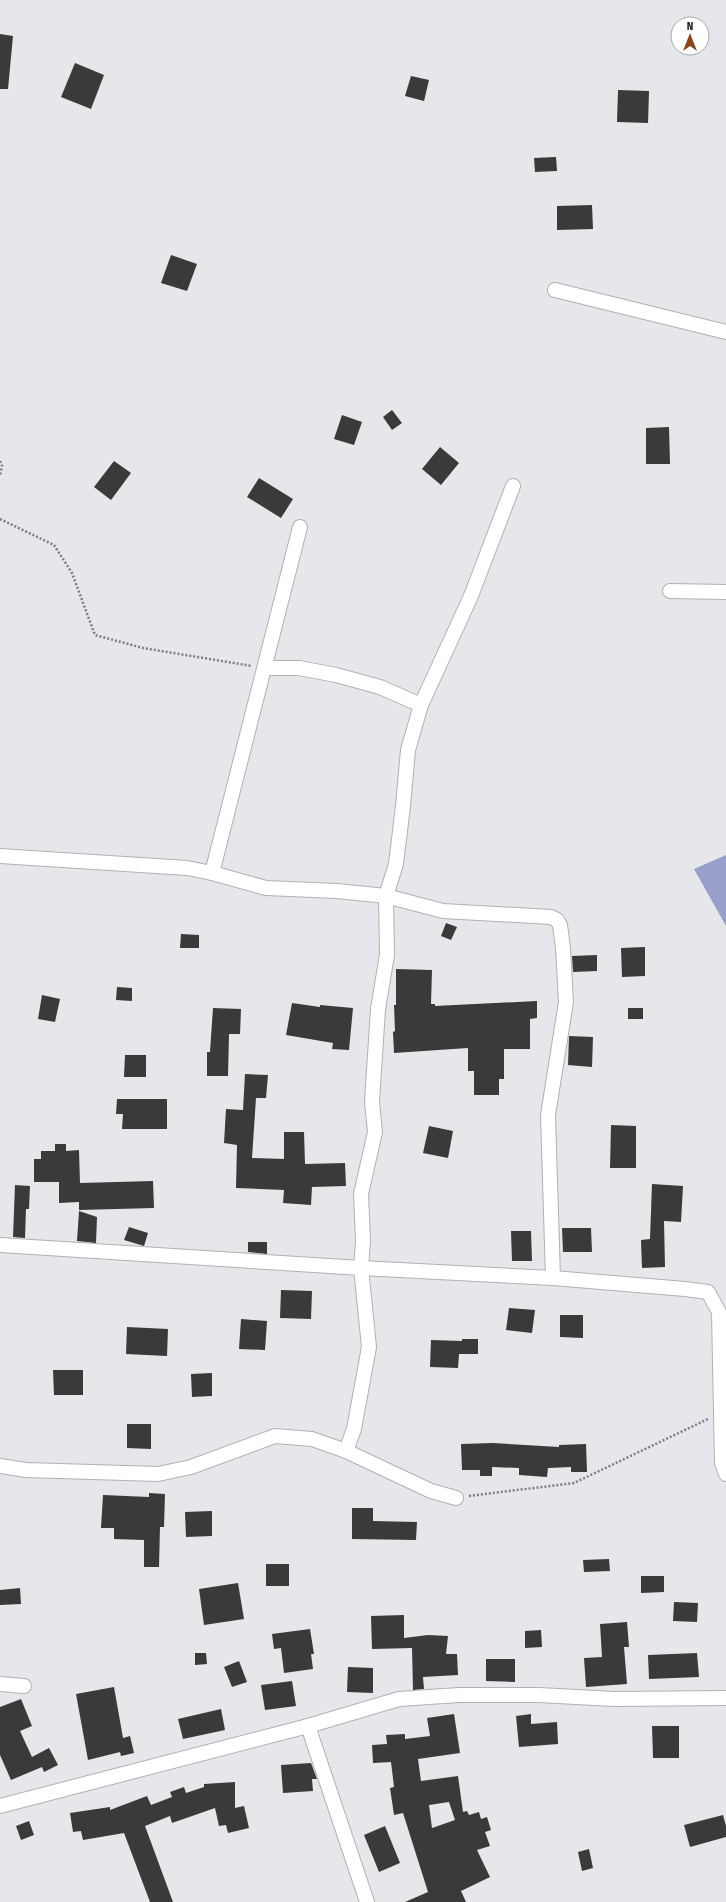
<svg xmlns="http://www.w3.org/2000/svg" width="726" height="1902" font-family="'Fira Sans Condensed',sans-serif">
<rect width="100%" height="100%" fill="#e6e7ea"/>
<path fill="#989fcb" d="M726,855V926L694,869Z"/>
<g fill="#3c3a38" fill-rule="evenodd">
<path d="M0,34L13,36L8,89H0Z"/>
<path d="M75,63L104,75L91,109L61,97Z"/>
<path d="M411,76L429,80L424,101L405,96Z"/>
<path d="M618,90L649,91L648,123L617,122Z"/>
<path d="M556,157L557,171L535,172L534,158Z"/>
<path d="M592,205L593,229L557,230V206Z"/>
<path d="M171,255L197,264L187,291L161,283Z"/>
<path d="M392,410L402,423L392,430L383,417Z"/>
<path d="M342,415L362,422L354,445L334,439Z"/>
<path d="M669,427L670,464H646V428Z"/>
<path d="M440,447L459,463L441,485L422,469Z"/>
<path d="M114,461L131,473L111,500L94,487Z"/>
<path d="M259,478L293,499L281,518L247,497Z"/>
<path d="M446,923L457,927L451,940L441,936Z"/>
<path d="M181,934L199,935V948H180Z"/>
<path d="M645,947V976L622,977L621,948Z"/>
<path d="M597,955V971L573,972L572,956Z"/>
<path d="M396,969L432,970L431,1004H435V1006L537,1001V1018L530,1019V1049H504V1079H499V1095H474V1071H468V1048L394,1053L393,1032L395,1031L394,1005H396Z"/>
<path d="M117,987L132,988V1001L116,1000Z"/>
<path d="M42,995L60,999L55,1022L38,1019Z"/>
<path d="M292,1003L320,1007V1005L353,1008L349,1050L332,1049L333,1043L286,1035Z"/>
<path d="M213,1008L241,1009L240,1034H229L228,1076H207V1052H210Z"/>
<rect x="628" y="1008" width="15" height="11"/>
<path d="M569,1036L593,1037L592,1067L568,1065Z"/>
<path d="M125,1055H146V1077H124Z"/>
<path d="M245,1074L268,1075L266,1098H256L252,1158L284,1159V1132H304L305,1164L345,1163L346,1186L312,1187L311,1205L283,1203L284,1190L236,1188L237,1145L224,1143L226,1109L243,1110Z"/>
<path d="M117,1099H167V1129H122L123,1114H116Z"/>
<path d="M611,1125L636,1126V1168H610Z"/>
<path d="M429,1126L453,1131L448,1158L423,1153Z"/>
<path d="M55,1144H66V1151L79,1150L80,1183L153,1181L154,1208L79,1210V1202L59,1203V1182H34V1159H41V1151H55Z"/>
<path d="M652,1184L683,1186L681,1222L664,1221L665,1267L642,1268L641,1240L650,1239Z"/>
<path d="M15,1185L30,1186L29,1209H26L25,1238L13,1237Z"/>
<path d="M79,1211L97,1217L96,1243L77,1241Z"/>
<path d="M129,1227L148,1233L144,1246L124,1240Z"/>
<path d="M562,1228H591L592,1252H563Z"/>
<path d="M511,1231H531L532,1261H512Z"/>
<path d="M248,1242H267V1254L248,1252Z"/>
<path d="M281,1290L312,1291L311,1319L280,1318Z"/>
<path d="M509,1308L535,1310L532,1333L506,1330Z"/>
<path d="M560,1315H583V1338L560,1337Z"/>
<path d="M241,1319L267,1321L265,1350L239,1349Z"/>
<path d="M127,1327L168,1329L167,1356L126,1354Z"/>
<path d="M462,1339H478V1354H459L458,1368L430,1367L431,1340L462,1341Z"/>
<path d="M53,1370H83V1395H54Z"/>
<path d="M212,1373V1396L192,1397L191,1374Z"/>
<path d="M127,1424H151V1449L127,1448Z"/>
<path d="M493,1443L559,1447V1445L586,1444L587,1472H571V1467L548,1468L547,1477L519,1475V1468L492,1467V1476H480V1470H462L461,1444Z"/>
<path d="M149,1493L165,1494L164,1527H160L159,1567H144V1540L114,1539V1528H101L103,1495L149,1497Z"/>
<path d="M352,1508H373V1521L417,1522L416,1540L352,1539Z"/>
<path d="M212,1511V1536L186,1537L185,1512Z"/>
<path d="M609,1559L610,1571L584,1572L583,1560Z"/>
<rect x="266" y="1564" width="23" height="22"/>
<path d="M641,1576H664V1592L641,1593Z"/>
<path d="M238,1583L244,1619L204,1625L199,1589Z"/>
<path d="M20,1588L21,1604L0,1605V1590Z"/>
<path d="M674,1602L698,1603L697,1622L673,1621Z"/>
<path d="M404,1615V1638L428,1635L448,1636L446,1654H457L458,1675L423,1677L424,1689L413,1690L412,1648L372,1649L371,1616Z"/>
<path d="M627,1622L629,1647H624L627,1684L586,1687L584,1658L602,1657L600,1624Z"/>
<path d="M310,1629L314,1654H311L313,1669L284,1673L281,1648L274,1649L272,1634Z"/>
<path d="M541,1630L542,1647L525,1648V1631Z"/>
<path d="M195,1653H206L207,1664L195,1665Z"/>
<path d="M697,1653L699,1677L649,1679L648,1655Z"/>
<path d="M486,1659H515V1682L486,1681Z"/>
<path d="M239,1661L247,1682L232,1687L224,1667Z"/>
<path d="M348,1667L373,1668V1693L347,1692Z"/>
<path d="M292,1681L296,1706L265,1710L261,1685Z"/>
<path d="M114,1687L123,1738L130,1736L134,1753L121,1756L120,1752L88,1760L76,1694Z"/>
<path d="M21,1699L32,1726L20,1731L32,1757L49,1748L58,1765L44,1772L42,1767L11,1780L0,1755V1707Z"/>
<path d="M221,1709L225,1730L183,1739L178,1719Z"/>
<path d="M454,1714L460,1753L418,1759L421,1781L458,1776L463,1812L467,1811L469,1815L479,1812L481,1819L487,1817L491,1830L485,1832L490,1846L477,1850L490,1877L461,1891L466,1902H405L428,1892L403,1813L394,1815L390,1788L394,1787L391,1762L373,1763L372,1745L387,1744L386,1735L405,1734V1739L430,1736L427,1718ZM449,1802L455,1820L432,1828L429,1805Z"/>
<path d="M531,1714V1724L557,1722L558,1744L519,1747L516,1716Z"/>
<path d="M652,1726H679V1758H653Z"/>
<path d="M311,1763L317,1779H312L313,1791L283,1793L281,1765Z"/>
<path d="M235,1782V1808L244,1806L249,1828L228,1833L226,1825L219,1826L215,1808L172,1823L170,1816L145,1826L173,1902H150L124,1833L83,1840L81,1831L73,1832L70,1813L110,1807V1810L147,1796L151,1805L172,1797L170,1792L184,1787L186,1793L204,1787V1784Z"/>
<path d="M723,1815L726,1826V1837L690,1847L684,1825Z"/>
<path d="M29,1821L34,1835L21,1840L16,1826Z"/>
<path d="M385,1826L400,1863L379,1872L364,1835Z"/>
<path d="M589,1849L593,1868L582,1871L578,1852Z"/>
</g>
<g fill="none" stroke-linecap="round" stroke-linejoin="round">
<g stroke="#b0b1b4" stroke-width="16">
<g id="minor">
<path d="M555,290L726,332"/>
<path d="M670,591L726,592"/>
<path d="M265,668H299L336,675L380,687L421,705"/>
<path d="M0,856L187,868L212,873L300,527"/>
<path d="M212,873L266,888L337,891L386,896L443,911L551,917L557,920L560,925L563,948L566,1002L548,1115L553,1278"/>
<path d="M0,1245L361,1268L553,1278L685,1289L708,1292L719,1312L722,1463L726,1474"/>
<path d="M346,1451L354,1429L369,1347L361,1268L363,1241L361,1194L375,1132L372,1102L378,1009L387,955L386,896L396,864L403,806L408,750L421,705L471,596L513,486"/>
<path d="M0,1466L26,1470L158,1474L191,1467L275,1436L312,1439L346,1451L431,1491L456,1498"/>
<path d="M0,1684L24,1686"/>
<path d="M308,1726L367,1902"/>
<path d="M0,1806L308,1726L399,1699L459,1695H539L614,1699L726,1698"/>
</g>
</g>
<g stroke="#7d7e80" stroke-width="2.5" stroke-dasharray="2 2" stroke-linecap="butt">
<path d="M0,461L2,466L0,475"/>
<path d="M0,519L54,545L72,573L95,635L143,648L252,666"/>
<path d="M469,1496L574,1483L708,1419"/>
</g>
<use href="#minor" stroke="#fff" stroke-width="14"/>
</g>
<g transform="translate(690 36)"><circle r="19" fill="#ffffff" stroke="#a8a8a9"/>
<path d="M0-3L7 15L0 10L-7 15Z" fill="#894617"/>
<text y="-6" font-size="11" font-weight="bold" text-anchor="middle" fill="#252527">N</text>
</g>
</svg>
